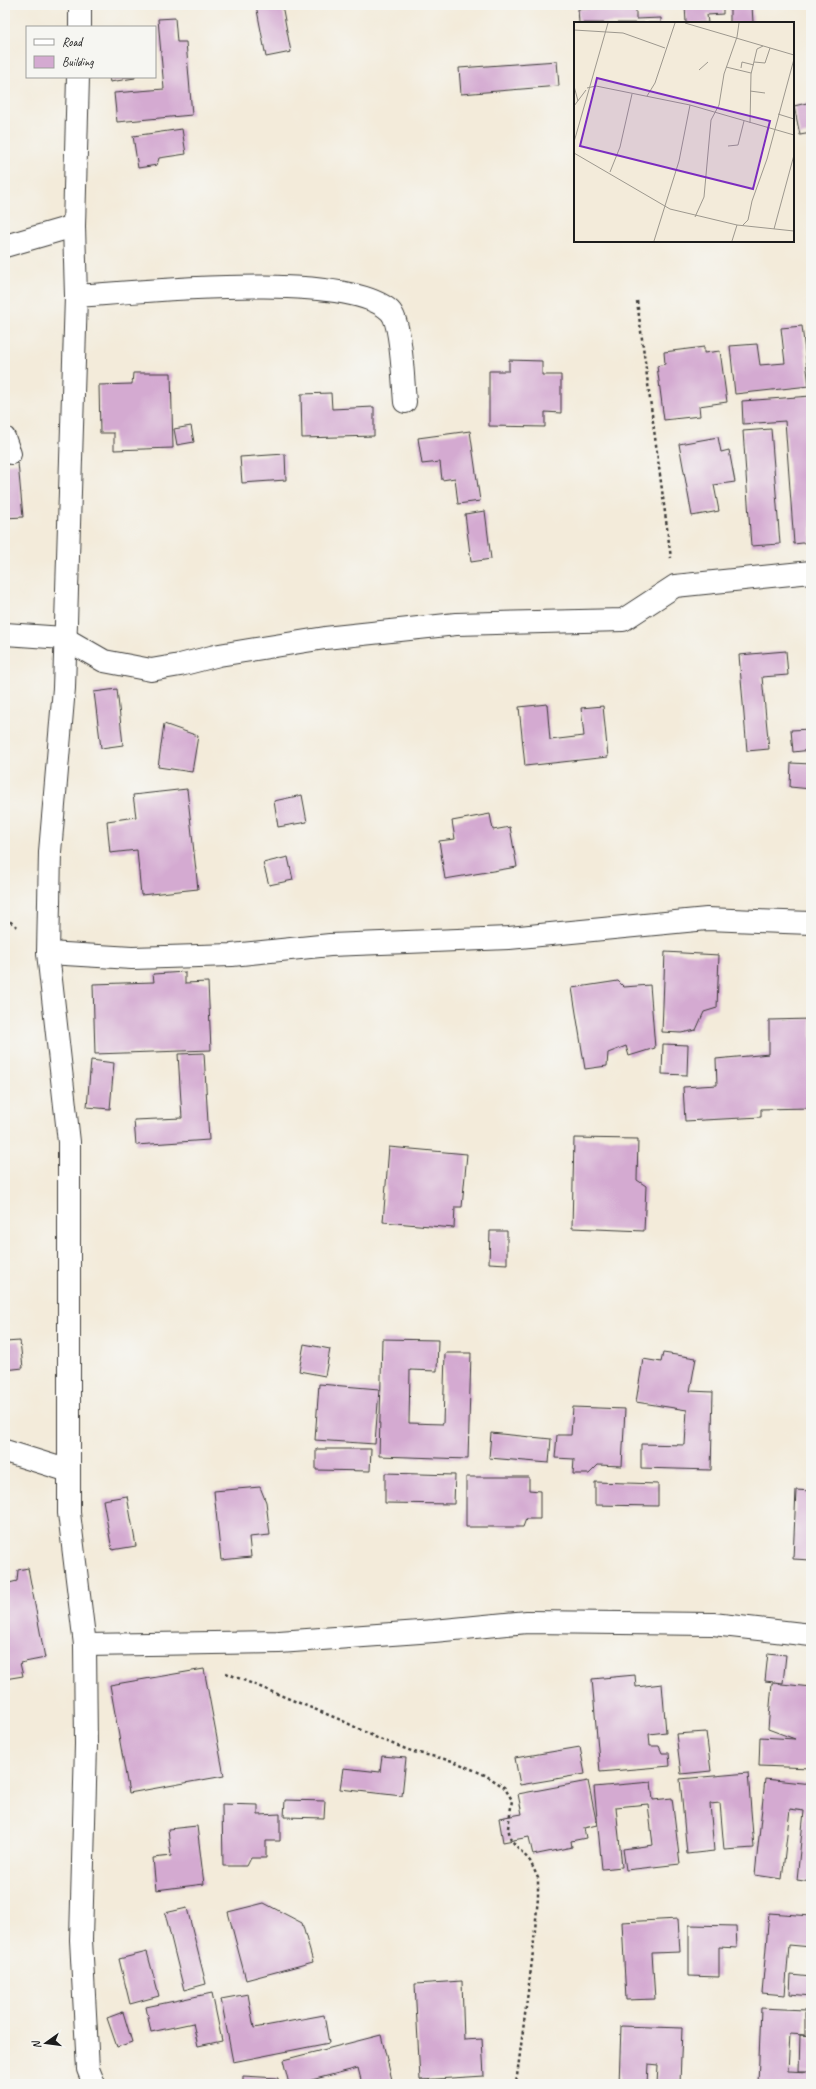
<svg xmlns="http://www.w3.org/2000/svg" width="816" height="2089" font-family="Caveat,sans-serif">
<rect width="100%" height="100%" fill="#f6f6f2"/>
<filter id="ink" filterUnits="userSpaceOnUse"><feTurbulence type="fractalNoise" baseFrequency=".025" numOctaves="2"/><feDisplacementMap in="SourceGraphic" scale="8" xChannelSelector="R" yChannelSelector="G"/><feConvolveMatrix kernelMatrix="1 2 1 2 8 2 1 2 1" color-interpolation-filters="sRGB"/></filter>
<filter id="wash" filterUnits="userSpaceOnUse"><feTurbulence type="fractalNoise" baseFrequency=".012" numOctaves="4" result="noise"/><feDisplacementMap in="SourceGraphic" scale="16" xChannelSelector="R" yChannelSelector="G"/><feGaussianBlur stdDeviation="0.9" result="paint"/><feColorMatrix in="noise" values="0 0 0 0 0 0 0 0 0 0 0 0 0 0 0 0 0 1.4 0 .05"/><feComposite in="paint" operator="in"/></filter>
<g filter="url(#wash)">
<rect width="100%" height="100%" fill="#f3ebda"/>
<g id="blocks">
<g fill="#d4aad1">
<path d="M256,5H282L291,52L266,57Z"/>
<path d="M685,5H723V14L707,15L708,23H686Z"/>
<path d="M730,5H752L753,23H730Z"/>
<path d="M636,7V19L661,18V23H579L578,9Z"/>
<path d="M175,18L177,42H186L192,115L117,122L114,93L164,89L158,19Z"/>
<path d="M557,61L559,86L461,94L459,68Z"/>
<path d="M109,77H135V78L110,82Z"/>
<path d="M811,102V133L800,135L794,106Z"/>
<path d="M182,129L186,154L159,158L157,165L138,168L133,136Z"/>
<path d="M802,326L809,386L735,394L730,346L757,344L760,365L785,363L781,328Z"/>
<path d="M704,347V353L720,351L727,402L699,406L700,416L664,420L657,366L665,364L664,352Z"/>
<path d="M509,360L542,361V375H561V413L545,412V427L489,426V371H509Z"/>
<path d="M133,373H171L173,448L114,450V433H100L99,385L132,384Z"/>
<path d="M331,393L332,409L374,407V436L302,438L301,394Z"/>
<path d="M811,396V542L794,544L785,421L743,424L742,401Z"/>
<path d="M191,426L194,442L177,445L174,429Z"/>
<path d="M771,429L780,544L751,546L743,431Z"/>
<path d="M470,431L480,501L458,504L455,478L442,480L440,462L422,464L418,438Z"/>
<path d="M718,437L721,452L729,450L735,482L714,485L719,511L692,516L679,444Z"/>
<path d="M285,454L286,480L242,483L240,457Z"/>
<path d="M18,463L23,517L5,518V464Z"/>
<path d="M485,511L491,559L471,562L465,514Z"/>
<path d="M786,651L788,675L762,677L769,749L747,751L739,655Z"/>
<path d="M117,689L123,745L101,748L94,692Z"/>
<path d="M547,704L550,740L584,736L581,708L603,706L608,757L525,766L519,707Z"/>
<path d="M164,724L198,736L192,772L158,767Z"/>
<path d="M811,729V750L793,752L791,730Z"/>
<path d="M791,763L811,764V789L790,787Z"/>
<path d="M187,789L198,889L141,895L137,850L110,853L107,821L136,817L133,795Z"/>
<path d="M302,795L307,822L278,827L274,801Z"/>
<path d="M490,814L493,830L510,827L517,867L445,879L439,841L455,839L452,821Z"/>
<path d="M288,857L293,880L269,885L263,863Z"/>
<path d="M665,952L719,955L717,1008L704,1012L696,1030L681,1033L662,1032Z"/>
<path d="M185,972V983L208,982L211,1050L95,1054L93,984L154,982L153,974Z"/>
<path d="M618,981L624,987L650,985L655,1048L629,1056L626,1046L608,1053L607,1066L585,1069L572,988Z"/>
<path d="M811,1019V1108L761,1109V1117L685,1121L683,1087L717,1085L716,1059L769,1054V1020Z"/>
<path d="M663,1044L688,1045L687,1075L662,1074Z"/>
<path d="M204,1053L209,1140L136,1145L134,1120L182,1118L178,1054Z"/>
<path d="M91,1060L114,1063L110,1109L87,1107Z"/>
<path d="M574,1138L638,1139L637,1180L646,1186L644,1231L572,1228Z"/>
<path d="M389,1147L467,1154L462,1207H455L454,1228L383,1222Z"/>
<path d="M490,1231H507V1264L489,1263Z"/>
<path d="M382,1339L438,1340L437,1371L410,1370L409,1423L443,1424L445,1353H471L468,1459L379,1456Z"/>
<path d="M20,1341L23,1368L5,1370V1342Z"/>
<path d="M304,1344L330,1349L325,1376L299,1371Z"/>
<path d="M663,1353L696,1358L690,1391L713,1392L711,1470L641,1468V1444L685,1445L687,1410L636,1402L643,1359L661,1362Z"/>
<path d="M319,1384L379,1389L375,1444L315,1440Z"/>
<path d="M573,1407L625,1409L622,1466L598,1465L589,1474H573L574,1459L555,1458L557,1435H571Z"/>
<path d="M491,1433L551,1439L549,1463L489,1458Z"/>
<path d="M316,1449H371L370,1471L316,1470Z"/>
<path d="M385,1473L455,1475L454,1504L385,1503Z"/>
<path d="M466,1477H529V1490L540,1491V1519H526L523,1527H466Z"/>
<path d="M595,1482L658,1484V1506L595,1505Z"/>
<path d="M260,1487L266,1502L270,1535L249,1537L251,1557L221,1560L214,1491Z"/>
<path d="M796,1490L811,1491V1560L793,1559Z"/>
<path d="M127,1496L136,1546L112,1550L103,1500Z"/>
<path d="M28,1568L45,1658L20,1663L23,1676L5,1679V1584L17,1581L18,1570Z"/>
<path d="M768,1653L786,1655L783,1683L765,1681Z"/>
<path d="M204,1669L224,1776L129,1793L110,1685Z"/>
<path d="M635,1675L636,1687L662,1684L666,1732L649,1734L650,1746H659L662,1753H669L670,1766L600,1772L592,1679Z"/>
<path d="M772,1683L811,1687V1768L759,1766L760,1737L795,1739L768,1729Z"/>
<path d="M706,1732L711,1771L681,1774L676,1734Z"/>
<path d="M580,1747L585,1774L520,1785L515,1758Z"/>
<path d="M382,1756L406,1758L402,1796L340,1789L343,1768L380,1772Z"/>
<path d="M748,1773L754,1848L724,1850L720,1803L710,1804L714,1851L687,1854L680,1779Z"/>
<path d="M765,1779L811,1784V1882L797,1880L804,1811L790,1809L782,1879L755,1875Z"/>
<path d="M588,1781L597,1825L584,1828L586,1838L571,1841L572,1847L533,1855L529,1837L503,1842L499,1818L522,1814L518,1794Z"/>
<path d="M651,1782L653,1800L672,1798L680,1864L626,1870L623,1849L653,1845L648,1804L616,1807L622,1867L602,1869L594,1787Z"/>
<path d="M285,1800L325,1801L324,1818L284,1817Z"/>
<path d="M222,1804L258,1805V1815L280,1814V1841H266V1858H251L247,1866H223Z"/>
<path d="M197,1826L204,1884L156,1890L153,1858L171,1856L168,1829Z"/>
<path d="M264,1903L302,1923L313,1962L246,1980L228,1912Z"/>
<path d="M187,1908L206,1984L184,1990L165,1913Z"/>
<path d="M769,1913L811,1916V1947L789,1945L785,1995L762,1993Z"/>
<path d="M678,1919L680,1952L652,1953L655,1999L626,2000L622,1922Z"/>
<path d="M689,1925L736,1926L737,1948L719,1947V1977L689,1976Z"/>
<path d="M147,1952L159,1996L130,2004L119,1959Z"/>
<path d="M791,1975L811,1977V1996L790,1994Z"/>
<path d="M462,1981L464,2040L482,2039L484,2076L420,2080L415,1984Z"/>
<path d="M212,1993L222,2041L198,2046L193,2023L151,2032L146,2007Z"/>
<path d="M248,1994L254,2028L324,2015L329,2043L233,2062L221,1999Z"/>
<path d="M761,2008L805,2010V2035L790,2034L788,2071L811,2072V2084H758Z"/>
<path d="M123,2012L132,2042L117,2047L107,2018Z"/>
<path d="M621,2026L682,2028L680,2084H657L658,2065L648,2064L647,2084H619Z"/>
<path d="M381,2035L393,2084H362L358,2068L296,2084H289L283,2060Z"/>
<path d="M800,2035L811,2036V2071H799Z"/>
<path d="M243,2076L278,2078V2084H243Z"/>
</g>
</g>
</g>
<g filter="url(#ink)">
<use href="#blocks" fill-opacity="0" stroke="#3c3b38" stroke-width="1"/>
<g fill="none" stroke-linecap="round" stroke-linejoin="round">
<g stroke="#3c3b38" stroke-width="22">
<path id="service" d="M5,437L11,454"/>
</g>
<g stroke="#3c3b38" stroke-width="24">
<g id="minor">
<path d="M80,27V5"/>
<path d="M78,77L74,226L76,296L64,688L50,852L48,953L69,1142V1513L85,1645L86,1744L81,1940L88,2069L94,2084"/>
<path d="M5,246L74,226"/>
<path d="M76,296C139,292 347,270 390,311C402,323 403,383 405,402"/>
<path d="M5,634L64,638L104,661L151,670L180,665L219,655L325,638L456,624L623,620L675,586L811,572"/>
<path d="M48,953L132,958L232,955L330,945L509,938L707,919L811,923"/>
<path d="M5,1451L69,1471"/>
<path d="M85,1645L279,1642L434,1631L527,1622L713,1624L811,1635"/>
</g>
</g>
<g stroke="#3c3b38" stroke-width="2.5" stroke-dasharray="3 3" stroke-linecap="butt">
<path d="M637,301L671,558"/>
<path d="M5,918L19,928"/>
<path d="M226,1673L341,1720L377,1738L414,1752L453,1761L485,1775L504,1787L512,1800L508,1828L511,1840L530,1861L538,1878V1898L532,1961L516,2084"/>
</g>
<use href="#service" stroke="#fff" stroke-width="20"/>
<use href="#minor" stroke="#fff" stroke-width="22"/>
</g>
</g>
<g transform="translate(574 22)">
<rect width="220" height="220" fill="#f3ebda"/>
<path fill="none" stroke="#9d988e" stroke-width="1" d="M111,1L220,33M0,8L49,11L91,26M180,40L191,41L196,26M152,45L177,51M167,46L168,40L180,43M125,48L134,40M0,64L4,79M13,66L22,64L116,83L220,113M176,69L191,71M73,74L81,61L101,1M0,84L12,68M204,92L220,97M176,101L177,52L183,27L189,24M0,120L34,1M154,124L164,123L170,99M0,131L96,187L163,203L220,209M36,150L46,125L58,72M121,195L130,175L137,98L145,83L150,52L163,15L165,1M168,204L174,198L178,179L193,137L220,37M200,207L220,133M80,219L105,139L116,83M158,219L163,203"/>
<path fill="#7b2cbf" fill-opacity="0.15" stroke="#7b2cbf" stroke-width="2" d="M23,56L196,99L179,167L6,124Z"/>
<rect width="220" height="220" fill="none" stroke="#1c1c1c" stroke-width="2"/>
</g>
<rect width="816" height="2089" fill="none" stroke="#f6f6f2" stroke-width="20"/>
<rect x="26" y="26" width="130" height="52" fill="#f6f6f2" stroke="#9f9f9c"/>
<rect x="34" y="39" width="20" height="6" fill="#ffffff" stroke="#9f9f9c"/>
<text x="62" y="46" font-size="12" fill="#1c1c1c">Road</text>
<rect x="34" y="56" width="20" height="12" fill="#d4aad1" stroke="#9f9f9c"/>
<text x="62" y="66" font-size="12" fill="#1c1c1c">Building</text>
<g transform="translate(46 2043) rotate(256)" stroke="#f6f6f2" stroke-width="3" paint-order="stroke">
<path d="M0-3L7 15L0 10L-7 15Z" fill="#1c1c1c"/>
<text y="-6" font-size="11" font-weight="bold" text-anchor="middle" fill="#1c1c1c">N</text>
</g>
</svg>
